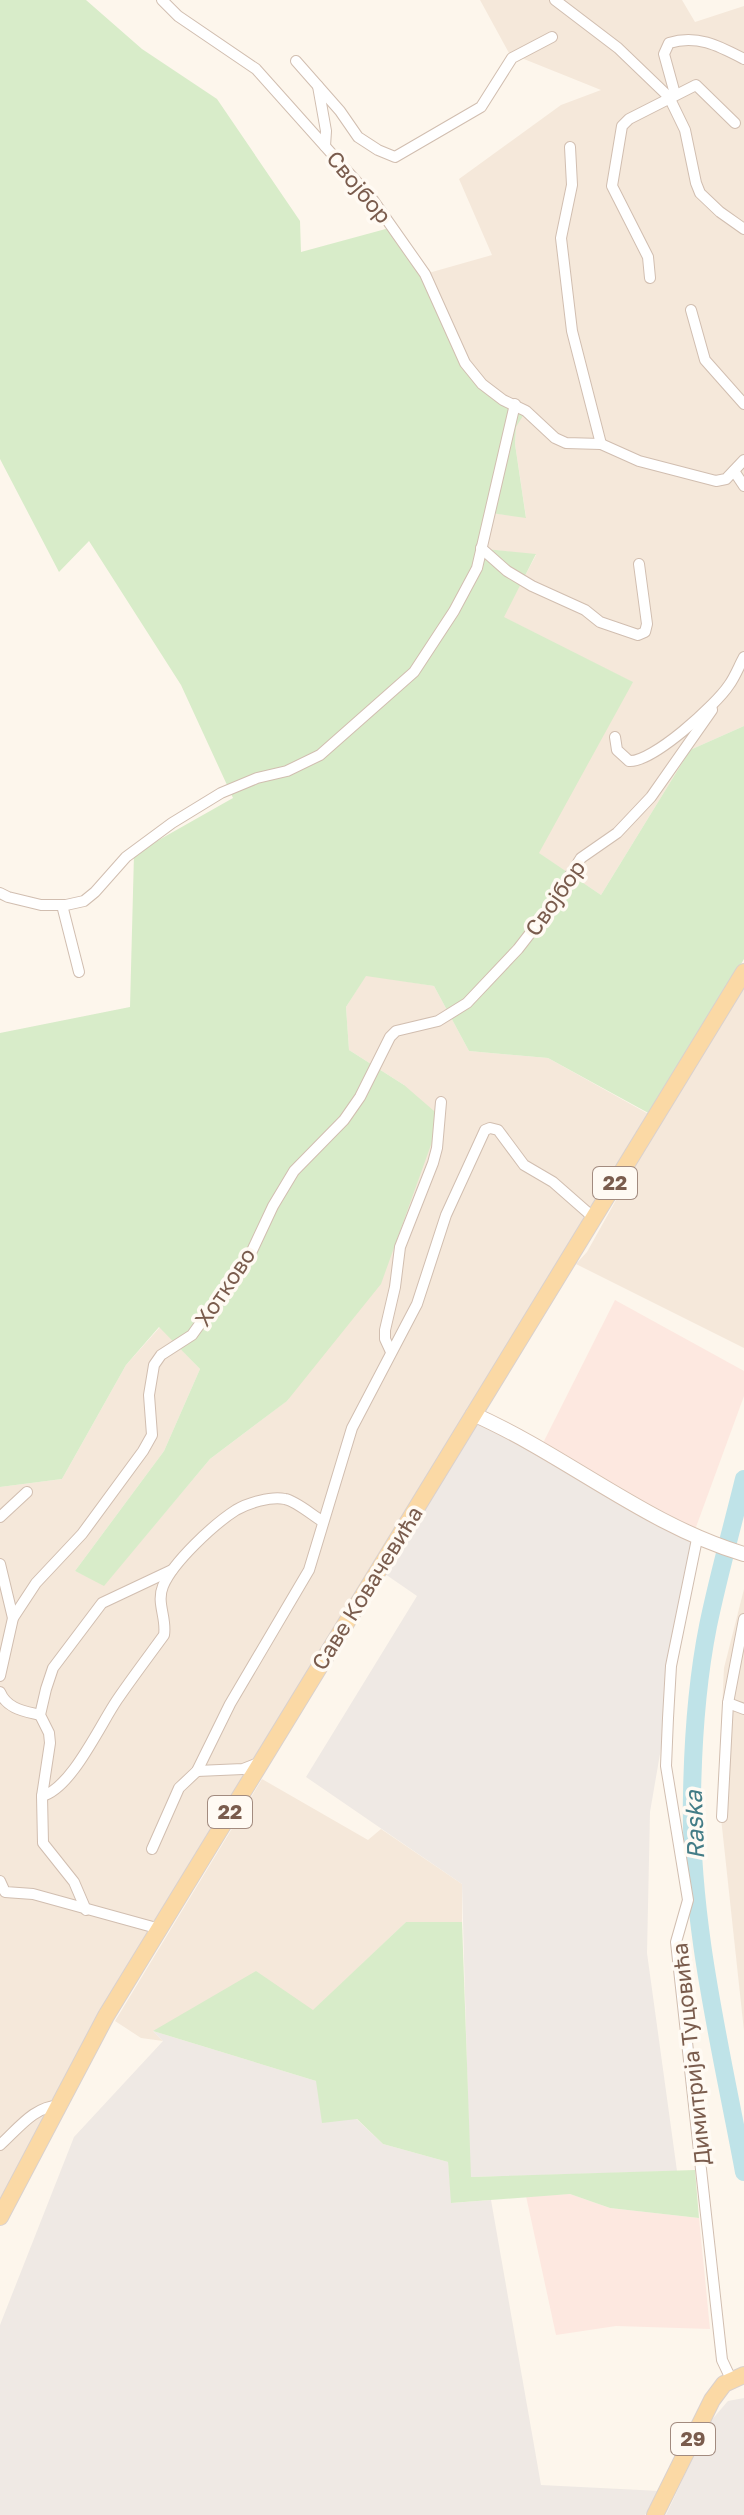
<svg xmlns="http://www.w3.org/2000/svg" width="744" height="2515" font-family="'Golos Text',sans-serif">
<rect width="100%" height="100%" fill="#fdf6ec"/>
<g fill="#f5e8da">
<path d="M480,0H682L695,22L744,6V726L690,750L601,895L538,853L632,682L503,617L536,555L486,549L491,513L526,517L515,444L516,427L472,373L425,274L492,255L459,179L561,105L601,90L509,53Z"/>
<path d="M744,971V1348L576,1264L587,1252Z"/>
<path d="M366,975L434,986L469,1051L548,1058L652,1116L372,1564L326,1646L80,2049L0,2201V1487L62,1479L126,1365L160,1327L200,1369L164,1451L75,1571L104,1585L210,1459L288,1400L404,1085L349,1050L346,1007Z"/>
<path d="M744,1589V2031L718,1790L724,1668Z"/>
<path d="M262,1779L368,1840L381,1829L462,1884V1922H406L313,2011L153,2031L163,2041L141,2038L115,2021Z"/>
</g>
<g fill="#fde8e0">
<path d="M615,1300L744,1371V1396L692,1538L542,1445Z"/>
<path d="M570,2194L610,2208L699,2218L710,2329L616,2326L556,2335L526,2196Z"/>
</g>
<g fill="#efe9e4">
<path d="M478,1419L697,1539L650,1812L647,1953L677,2171L470,2177L462,1884L306,1777L417,1596L385,1574Z"/>
<path d="M153,2031L316,2081L383,2144L448,2162L452,2203L491,2200L541,2485L660,2491L645,2515H0V2325L74,2137L163,2041Z"/>
<path d="M744,2398V2515H666L709,2423L728,2401Z"/>
</g>
<g fill="#d8ecc9">
<path d="M0,0H86L142,49L217,99L300,221L301,252L393,227L411,253L472,373L526,411L516,427L515,444L526,518L491,513L486,549L536,554L504,617L633,682L539,853L601,895L690,750L744,726V959L652,1115L548,1058L469,1051L434,986L366,976L346,1007L349,1050L404,1085L441,1117L381,1284L287,1401L210,1459L104,1586L75,1571L164,1451L200,1369L159,1327L126,1365L62,1479L0,1487V1033L130,1007L134,854L233,798L181,685L89,541L59,572L0,459Z"/>
<path d="M406,1922H462L471,2177L695,2170L699,2218L610,2208L570,2194L451,2203L448,2162L383,2144L357,2119L322,2123L316,2081L153,2031L256,1971L313,2010Z"/>
</g>
<g fill="none" stroke-linecap="round" stroke-linejoin="round">
<path stroke="#bfe3e8" stroke-width="18" d="M744,1479C732,1528 718,1577 708,1626C697,1681 693,1739 692,1795C689,1921 721,2048 744,2172"/>
<g stroke="#d1beb0" stroke-width="12">
<g id="street">
<path d="M162,0L178,16L256,69L373,200L425,274L465,363L482,384L503,400L526,411L555,438L566,443L601,444L639,461L716,481L726,479L744,460"/>
<path d="M555,0L618,48L669,97L685,130L696,183L700,193L720,212L744,229"/>
<path d="M296,61L340,111L358,137L378,150L395,157L481,107L512,58L552,37"/>
<path d="M318,86L326,131L325,146"/>
<path d="M675,94L664,54L669,43C697,34 719,46 744,59"/>
<path d="M570,147L572,185L561,238L572,331L601,444"/>
<path d="M650,278L648,257L612,186L622,126L629,119L696,85L735,123"/>
<path d="M691,310L705,360L744,404"/>
<path d="M734,471L744,486"/>
<path d="M481,548L507,571L532,586L585,610L600,622L638,635L645,632L647,624L639,564"/>
<path d="M615,737L617,750L629,761C652,763 716,705 729,685C735,677 739,666 744,657"/>
<path d="M0,893L8,897L41,905H66L84,901L95,892L126,857L172,823L221,793L257,778L287,771L320,755L414,672L454,611L477,568L515,404"/>
<path d="M62,905L79,972"/>
<path d="M391,1352L385,1339V1330L395,1287L400,1247L433,1163L437,1148L441,1102"/>
<path d="M0,1517L27,1492"/>
<path d="M697,1539L671,1666L668,1718L666,1766L688,1900L676,1942L722,2360L731,2379"/>
<path d="M0,1564L13,1618"/>
<path d="M0,1676L13,1618L36,1583L82,1534L143,1451L152,1435L149,1395L154,1365L161,1355L192,1335L233,1278L251,1253L273,1206L294,1171L344,1120L360,1097L390,1037L396,1031L438,1021L467,1003L518,949L549,909L581,858L617,833L651,797L712,710L711,706"/>
<path d="M0,1692C7,1709 24,1711 40,1715"/>
<path d="M728,1703L744,1709"/>
<path d="M197,1771L243,1769L261,1762"/>
<path d="M42,1796C71,1789 100,1725 117,1700C132,1678 148,1657 164,1635C167,1618 156,1603 163,1586C173,1562 214,1524 236,1510C248,1503 271,1496 285,1499C296,1501 312,1515 322,1521"/>
<path d="M722,1817L728,1703L744,1619"/>
<path d="M152,1849L179,1788L197,1771L230,1704L309,1570L352,1428L417,1304L446,1215L485,1130L490,1128L498,1130L524,1165L553,1182L594,1218"/>
<path d="M0,1881L5,1892L33,1894L160,1929"/>
<path d="M86,1910L74,1882L43,1843L42,1796L50,1743L49,1733L40,1715L46,1689L53,1668L102,1603L172,1570"/>
<path d="M0,2145C17,2130 35,2105 59,2106"/>
</g>
</g>
<g stroke="#d6c0b0" stroke-width="16">
<path id="secondary" d="M473,1414C566,1455 646,1525 744,1554"/>
</g>
<g stroke="#dad1cd" stroke-width="18">
<g id="primary">
<path d="M0,2217L106,2016L744,972"/>
<path d="M655,2515L712,2400L724,2384L744,2375"/>
</g>
</g>
<use href="#street" stroke="#fff" stroke-width="10"/>
<use href="#secondary" stroke="#fff" stroke-width="14"/>
<use href="#primary" stroke="#fbd9a5" stroke-width="16"/>
</g>
<g text-anchor="middle" stroke-width="7" stroke-linejoin="round" paint-order="stroke">
<g fill="#fffaf3" stroke="#a28b7f" stroke-width="2">
<rect x="593" y="1167" width="44" height="32" rx="6"/>
<rect x="208" y="1796" width="44" height="32" rx="6"/>
<rect x="671" y="2423" width="44" height="32" rx="6"/>
</g>
<g font-size="20" font-weight="bold" fill="#7a5c4d">
<text x="615" y="1190">22</text>
<text x="230" y="1819">22</text>
<text x="693" y="2446">29</text>
</g>
<g font-size="22" fill="#7a5c4d" stroke="#fffaf3">
<text transform="translate(359 187) rotate(50)" y="8">Својбор</text>
<text transform="translate(555 898) rotate(-55)" y="8">Својбор</text>
<text transform="translate(225 1287) rotate(-56)" y="8">Хотково</text>
<text transform="translate(367 1588) rotate(-58)" y="8">Саве Ковачевића</text>
<text transform="translate(691 2054) rotate(-96)" y="8">Димитрија Туцовића</text>
</g>
<g font-size="24" font-style="italic" fill="#437c86" stroke="#fffaf3">
<text transform="translate(695 1825) rotate(-92)" y="8">Raska</text>
</g>
</g>
</svg>
